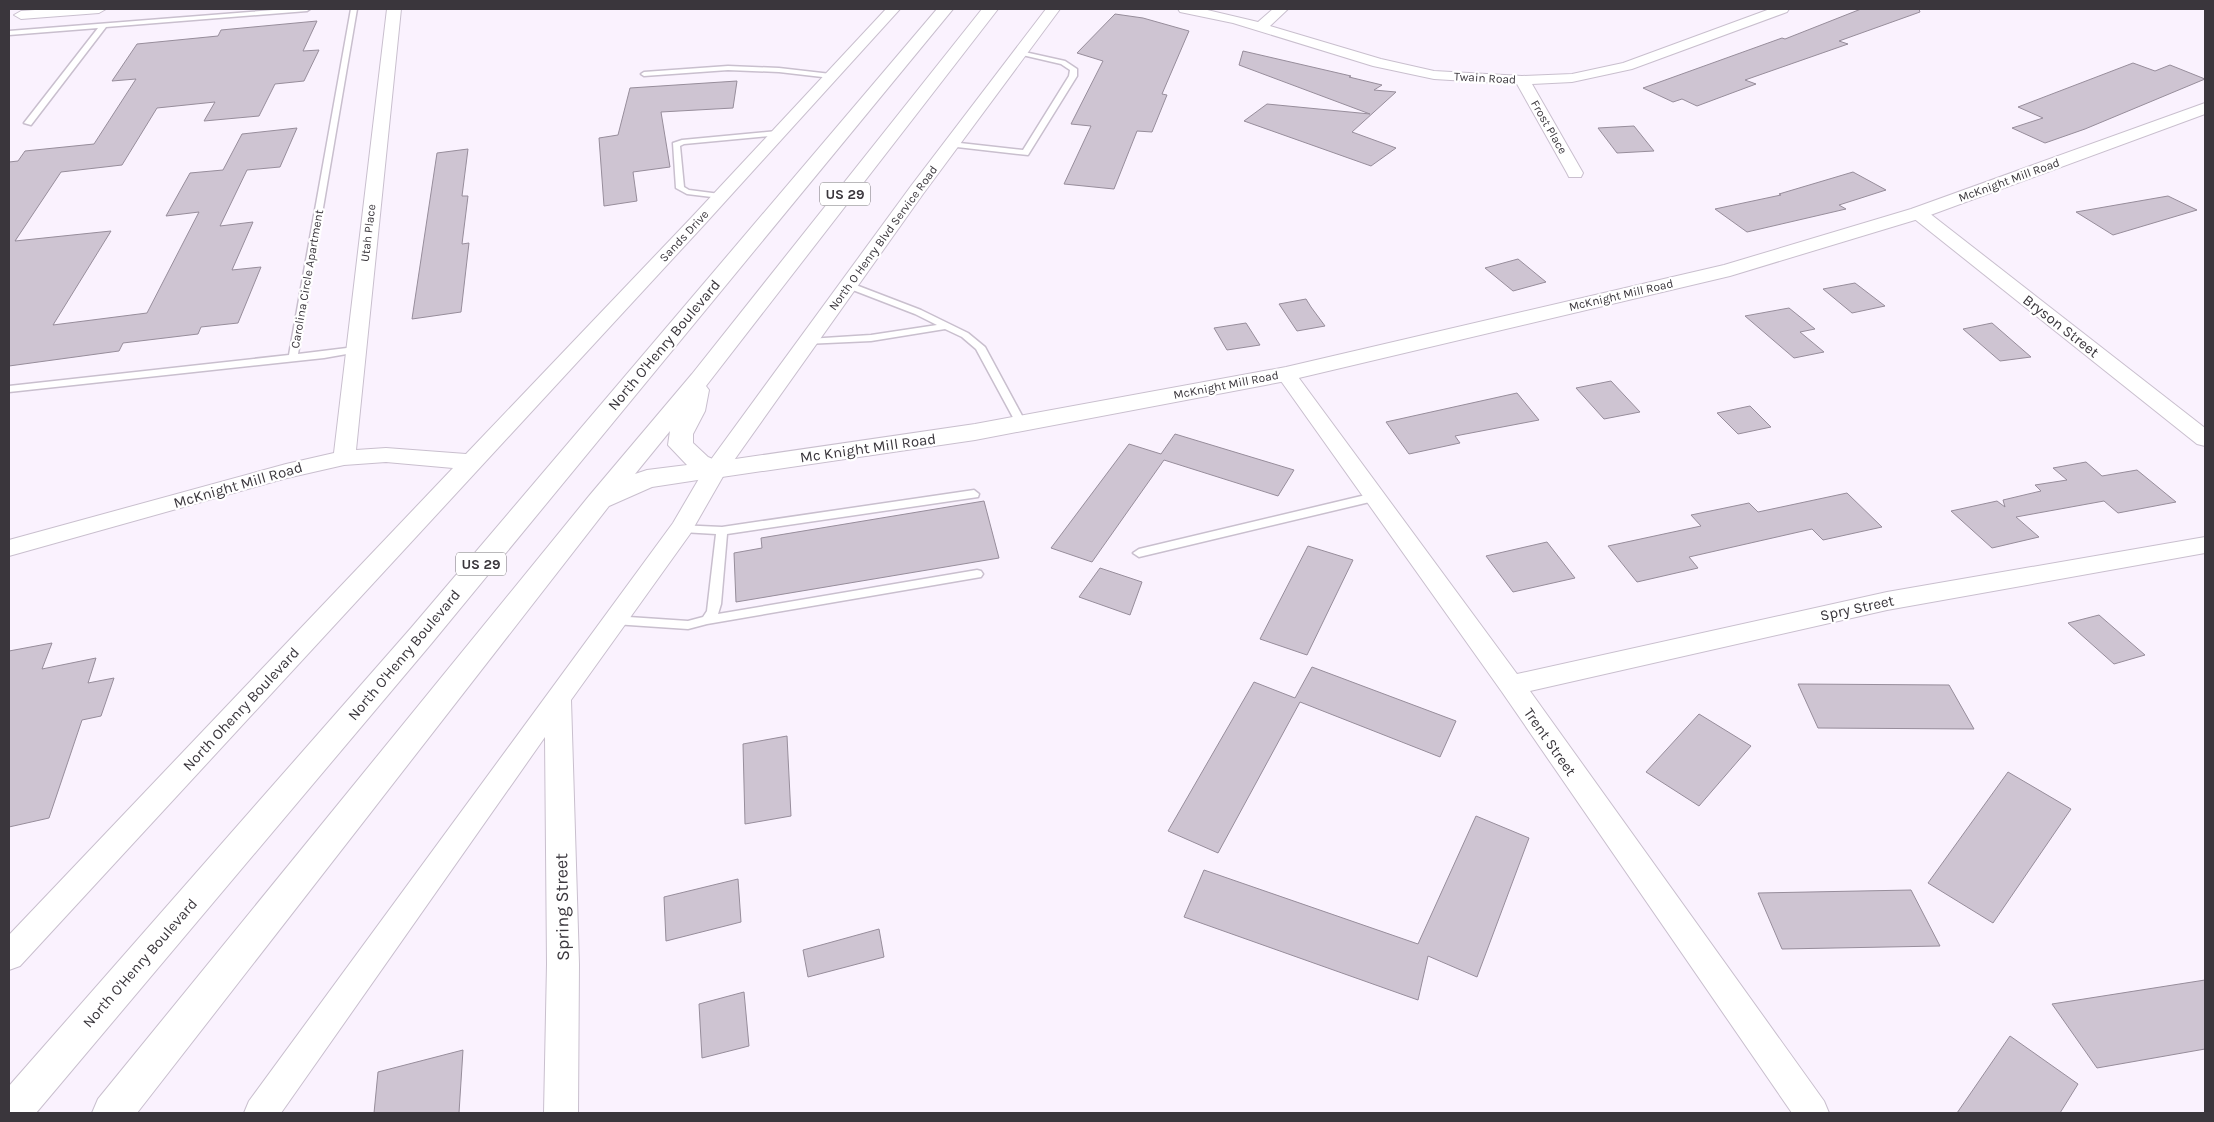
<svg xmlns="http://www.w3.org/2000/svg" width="2214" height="1122" font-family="Karla,sans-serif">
<rect width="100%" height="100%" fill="#faf2fe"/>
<g fill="#cec4d2" stroke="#978d9b">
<path d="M1861,9H1919L1920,12L1839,41L1848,44L1745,80L1756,84L1697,106L1682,99L1673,102L1643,88L1782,38L1785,39Z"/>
<path d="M1115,14L1143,18L1189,31L1162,94L1167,95L1152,132L1137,131L1114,189L1064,184L1091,126L1071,124L1103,61L1077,53Z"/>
<path d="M317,21L303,51L319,50L304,81L275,84L259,116L204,121L215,102L157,108L122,165L61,172L15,241L111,231L53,325L147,313L199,212L166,216L190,173L223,170L242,134L297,128L280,167L247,170L220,226L253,222L232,270L261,267L238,323L201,327L198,334L123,343L119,351L9,366V162L18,161L25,151L94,144L136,79L112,81L137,44L218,36L221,30Z"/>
<path d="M1243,51L1351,76L1349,77L1382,85L1374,90L1396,92L1352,132L1396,148L1371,166L1244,121L1267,104L1370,114L1239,65Z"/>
<path d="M2133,63L2155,71L2170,65L2205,79L2085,129L2045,143L2012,128L2043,118L2018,107Z"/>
<path d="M737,81L733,108L661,112L670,167L633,172L637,201L604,206L599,138L618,135L630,88Z"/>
<path d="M1634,126L1654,151L1617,153L1598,128Z"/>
<path d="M468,149L462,196H468L462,244L469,243L461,312L412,319L437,153Z"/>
<path d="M1853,172L1886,190L1839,205L1846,209L1747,232L1715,209L1781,195L1779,194Z"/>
<path d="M2168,196L2197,210L2113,235L2076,212Z"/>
<path d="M1518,259L1546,282L1513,291L1485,268Z"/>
<path d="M1855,283L1885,306L1852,313L1823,289Z"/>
<path d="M1306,299L1311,307L1325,326L1297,331L1279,304Z"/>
<path d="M1789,308L1815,329L1800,332L1824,352L1794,358L1745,316Z"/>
<path d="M1246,323L1260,345L1227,350L1214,328Z"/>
<path d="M1992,323L2031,357L2000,361L1963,329Z"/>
<path d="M1611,381L1640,412L1604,419L1576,388Z"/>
<path d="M1517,393L1539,420L1455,436L1460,443L1409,454L1386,422Z"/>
<path d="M1750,406L1771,427L1738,434L1717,413Z"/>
<path d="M1175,434L1294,470L1278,496L1164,460L1092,562L1051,548L1129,444L1161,454Z"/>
<path d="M2086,462L2102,476L2137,470L2176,502L2118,513L2104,501L2016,517L2039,537L1992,548L1951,511L1997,501L2005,507L2003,500L2041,491L2035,485L2067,480L2053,468Z"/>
<path d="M1847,493L1882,527L1823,540L1812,529L1689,557L1698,568L1637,582L1608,546L1701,526L1691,515L1749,503L1758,512Z"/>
<path d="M984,501L999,558L736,602L734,553L762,548L761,538Z"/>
<path d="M1547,542L1575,578L1513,592L1486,556Z"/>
<path d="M1308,546L1353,560L1307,655L1260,639Z"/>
<path d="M1100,568L1142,582L1130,615L1079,597Z"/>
<path d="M2099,615L2145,655L2114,664L2068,623Z"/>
<path d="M52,643L42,669L96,658L88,683L114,678L101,716L82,720L49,818L9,827V651Z"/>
<path d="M1312,667L1456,721L1440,757L1300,702L1218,853L1168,831L1254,682L1295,698Z"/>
<path d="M1798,684L1949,685L1974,729L1818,728Z"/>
<path d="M1699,714L1751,746L1699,806L1646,772Z"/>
<path d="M787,736L791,816L745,824L743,744Z"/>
<path d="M2008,772L2071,809L1993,923L1928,883Z"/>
<path d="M1476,816L1529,838L1477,977L1428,956L1418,1000L1184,917L1204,870L1418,944Z"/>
<path d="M738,879L741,922L666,941L664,897Z"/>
<path d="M1911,890L1940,946L1782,949L1758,893Z"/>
<path d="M879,929L884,957L808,977L803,950Z"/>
<path d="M2205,980V1049L2097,1068L2052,1004Z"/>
<path d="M744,992L749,1046L702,1058L699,1004Z"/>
<path d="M2010,1036L2078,1084L2060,1113H1957Z"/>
<path d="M463,1050L459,1113H374L378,1072Z"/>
</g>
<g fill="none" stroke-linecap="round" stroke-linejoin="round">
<g stroke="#c9bfce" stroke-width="3">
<g id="lane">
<path d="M286,9H310L307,11L106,27L31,125L24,123L98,28L9,35V31Z"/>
<path d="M351,9H357L298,354L355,347L360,350L358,352L324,358L9,392V386L289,355Z"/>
<path d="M1020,51L1065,61L1077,69V76L1028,155L948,146V142H951L1023,150L1069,76L1070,70L1061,64L1018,54V52Z"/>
<path d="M728,66L779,68L831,74L835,76L831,78L779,72L728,70L644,76L641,74L644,72Z"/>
<path d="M777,131L781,133L780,135L684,144L680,146L684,187L689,190L720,194L724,196L720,198L687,194L676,188L673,143L682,140Z"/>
<path d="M848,282L921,310L968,333L985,347L1026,423L1025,425L1021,426L1016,423L976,349L962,337L945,329L871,341L805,344V340L808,339L871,335L937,325L915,314L845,287L844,285Z"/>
<path d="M974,490L979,494L978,497L727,534L721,604L718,614L977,570L981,571L983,574L981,577L707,624L688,629L614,624L610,623L608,620L610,617L614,616L688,621L703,617L707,611L716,534L682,532L678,531L677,528L678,525L722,527Z"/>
<path d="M1374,493L1379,497L1378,500L1139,557L1133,553L1139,549Z"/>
</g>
</g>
<g stroke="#c9bfce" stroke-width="2">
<g id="street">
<path d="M49,9H106L99,13L21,19L14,15L21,11Z"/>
<path d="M387,9H401L356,450L386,448L466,454L691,218L886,9H900L703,226L20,966L9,970V935L453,468L386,462L344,465L287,478L9,556V540L286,464L334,453Z"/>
<path d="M1046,9H1060L923,194L725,473L690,534L571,700L579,964L578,1113H544L547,964L545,737L281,1113H244L249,1101L673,523L707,465L911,186Z"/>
<path d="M1178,9H1203L1258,22L1273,9H1288L1270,26L1381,59L1434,71L1522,76L1572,74L1623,63L1770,9H1789L1787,12L1632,69L1572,82L1532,84L1583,173L1581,177H1569L1567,173L1517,84L1434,79L1373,66L1233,23L1180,12Z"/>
<path d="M1918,208L1924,209L2205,428V446L2197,444L1912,217L1909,213L1912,209Z"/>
<path d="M1286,368L1293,370L1517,674L1887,592L2205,537V553L1887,610L1530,691L1824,1101L1829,1113H1792L1502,692L1276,374L1279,370Z"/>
</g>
</g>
<g stroke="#c9bfce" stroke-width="2">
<path id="secondary" d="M2205,103V114L1925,217L1730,276L1286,381L975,440L715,478L706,476L702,470L706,464L715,462L975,424L1286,367L1724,265L1911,209Z"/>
</g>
<g stroke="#c9bfce" stroke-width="2">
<g id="highway">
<path d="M937,9H953L431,644L36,1113H9V1086L411,628Z"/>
<path d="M982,9H998L706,386L709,390L705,411L693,434V443L708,457L724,464L728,470L724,476L652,487L609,506L137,1113H92L98,1099L589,496L692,374ZM670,431L668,445L687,465L647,470L635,474Z"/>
</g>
</g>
<use href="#lane" fill="#fff" fill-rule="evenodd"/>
<use href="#street" fill="#fff" fill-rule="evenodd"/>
<use href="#secondary" fill="#fff" fill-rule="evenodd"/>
<use href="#highway" fill="#fff" fill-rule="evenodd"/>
</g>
<g text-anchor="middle" stroke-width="4.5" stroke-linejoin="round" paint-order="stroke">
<g font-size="12" fill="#3a363c" stroke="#fff">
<text transform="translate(1485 78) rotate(3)" y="4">Twain Road</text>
<text transform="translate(1549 127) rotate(60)" y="4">Frost Place</text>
<text transform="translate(2009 180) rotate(-20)" y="4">McKnight Mill Road</text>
<text transform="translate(368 233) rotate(-83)" y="4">Utah Place</text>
<text transform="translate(684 236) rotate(-47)" y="4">Sands Drive</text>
<text transform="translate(883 238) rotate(-54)" y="4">North O Henry Blvd Service Road</text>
<text transform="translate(307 279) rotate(-80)" y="4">Carolina Circle Apartment</text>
<text transform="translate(1621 295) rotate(-13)" y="4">McKnight Mill Road</text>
<text transform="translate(1226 385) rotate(-11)" y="4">McKnight Mill Road</text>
</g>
<g fill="#fff" stroke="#757276" stroke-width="1">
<rect x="820" y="182.5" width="50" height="23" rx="4"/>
<rect x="456" y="552.5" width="50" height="23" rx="4"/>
</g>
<g font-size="14" font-weight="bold" fill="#3a363c">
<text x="845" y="199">US 29</text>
<text x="481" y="569">US 29</text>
</g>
<g font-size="15" fill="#3a363c" stroke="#fff">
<text transform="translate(2061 326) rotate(38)" y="5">Bryson Street</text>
<text transform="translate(664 345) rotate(-50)" y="5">North O'Henry Boulevard</text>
<text transform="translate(868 448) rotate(-8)" y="5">Mc Knight Mill Road</text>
<text transform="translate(238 485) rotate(-16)" y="5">McKnight Mill Road</text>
<text transform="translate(1857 608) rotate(-12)" y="5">Spry Street</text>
<text transform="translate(404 655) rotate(-50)" y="5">North O'Henry Boulevard</text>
<text transform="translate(241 709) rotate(-47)" y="5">North Ohenry Boulevard</text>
<text transform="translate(1550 742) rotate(55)" y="5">Trent Street</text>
<text transform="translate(140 963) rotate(-49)" y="5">North O'Henry Boulevard</text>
</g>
<g font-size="18" fill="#3a363c" stroke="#fff">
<text transform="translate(562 907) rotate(-91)" y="6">Spring Street</text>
</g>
</g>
<rect width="2214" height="1122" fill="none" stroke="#3a363c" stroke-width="20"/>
</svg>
